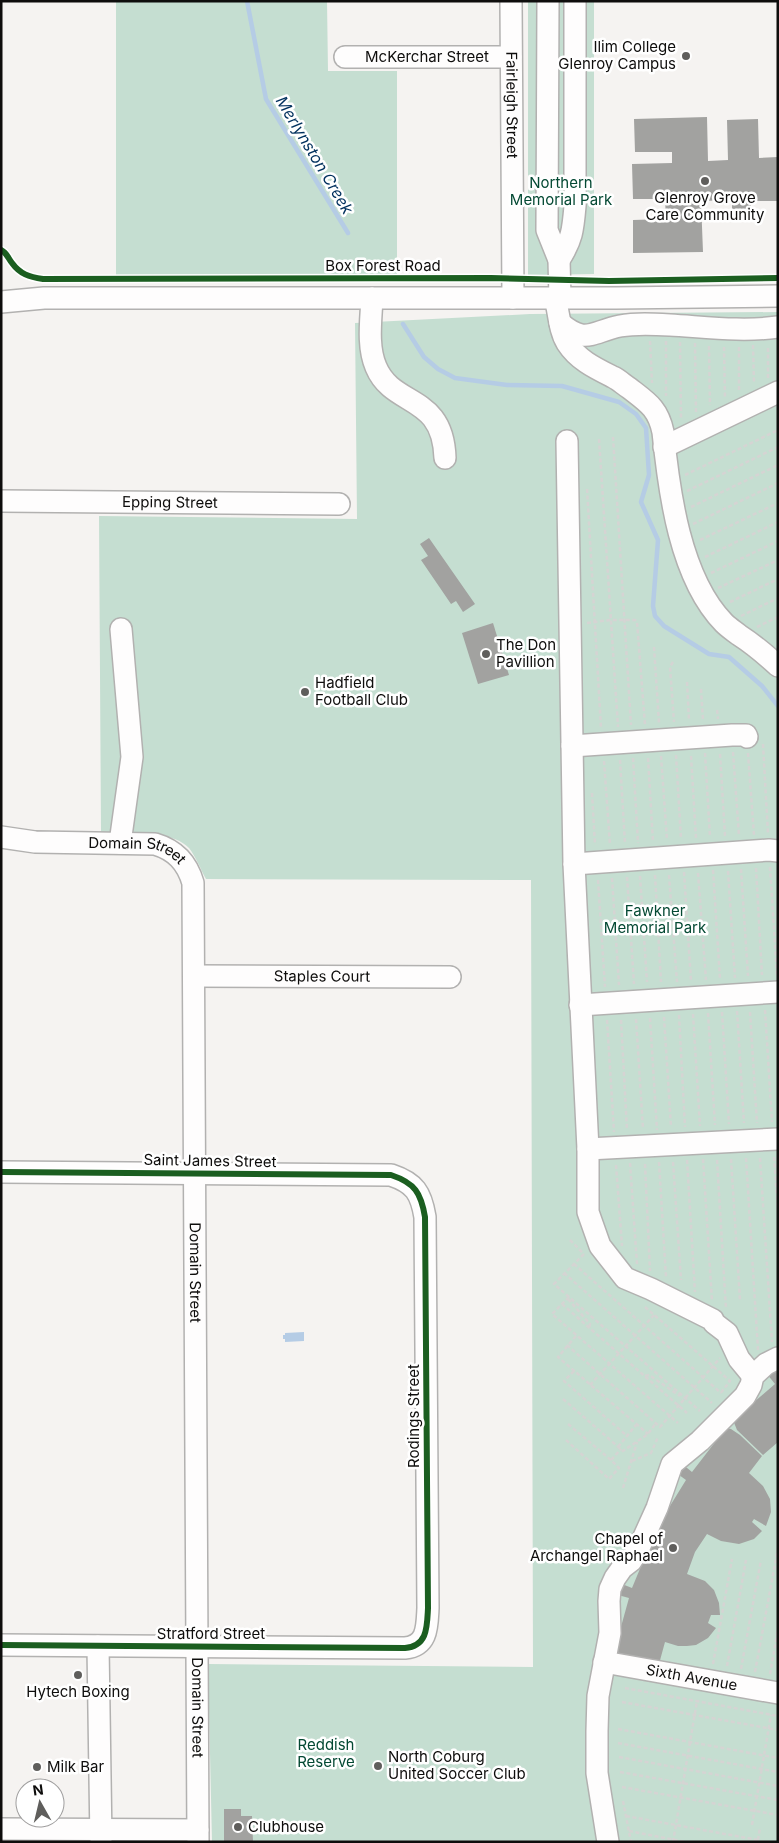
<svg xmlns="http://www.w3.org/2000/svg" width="779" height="1843" font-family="Inter,sans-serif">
<rect width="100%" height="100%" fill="#f5f3f1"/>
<g fill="#c5ded1">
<path d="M116,1H327L328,71H397V275H116Z"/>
<path d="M528,1H594V274L528,275Z"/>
<path d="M778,312V1842H212L208,1664L533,1667L531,880L206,879C201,870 196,857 189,848C173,830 123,832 101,832L99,516L357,519L355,323L530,314Z"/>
</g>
<path fill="#b5cce5" d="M304,1332V1341L285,1342V1339H283V1335H285V1333Z"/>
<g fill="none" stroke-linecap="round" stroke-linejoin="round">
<g stroke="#b5cce5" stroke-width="4.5">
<path d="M247,1L266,99L348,233"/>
<path d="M403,324L424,357L438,369L455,378L507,385L562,386L619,402L636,414L646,428L649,475L641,502L658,540L653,606L655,616L664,626L709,654L729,657L762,686L778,706"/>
</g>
</g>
<g fill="#a2a2a0">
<path d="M707,117L708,161L728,160L727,120L758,119L759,158L778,157V201H751V219L732,220V200L701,201L703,252L633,253V220L666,219L665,199H633L632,164L672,163V152H635L634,119Z"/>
<path d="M429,538L475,604L463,612L456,601L451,604L421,560L428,556L420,544Z"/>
<path d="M493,623L509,675L478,684L462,633Z"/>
<path d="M775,1367L778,1371V1442L763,1455L737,1430L733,1420L775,1384L767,1374Z"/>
<path d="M726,1428L731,1429L740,1435L762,1456L749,1473L763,1486L770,1499L771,1512L766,1526L754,1519L752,1522L762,1531L754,1539L739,1544L721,1541L707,1534L695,1552L687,1574L705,1581L714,1590L719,1603L720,1615H711L708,1623L716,1628L708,1638L696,1645L687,1646H678L665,1642L659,1664L623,1658L614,1652L629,1598L618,1595L622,1584L632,1588L654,1535L665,1538L657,1527L686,1480L675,1472L681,1463L692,1472Z"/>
<path d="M224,1809H241V1816H252L253,1842H224Z"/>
</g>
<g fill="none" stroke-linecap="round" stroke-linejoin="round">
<g stroke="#b2b1b0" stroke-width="24">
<g id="minor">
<path id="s1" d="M511,1L513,298"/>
<path d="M548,1L547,230L559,260L560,298"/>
<path id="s2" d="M345,57H511"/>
<path d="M559,260C572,240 573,230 575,206V1"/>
<path d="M372,298C371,320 367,346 376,367C393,408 443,393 445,458"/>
<path d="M555,298C559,312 559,330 567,343C578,360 595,368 613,377C619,380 623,384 629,388C647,402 658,408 663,432C669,492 680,578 724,623C729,628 734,631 739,635C753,644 766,655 778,666"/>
<path d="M1,302L44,298H616L778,296"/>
<path d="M560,323C586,345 591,332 620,326C636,323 653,324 670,325C705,327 743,332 778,327"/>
<path d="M567,441L574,864L588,1149V1212L600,1246L625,1278L651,1289L713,1320L714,1323L727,1333L739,1359L753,1376"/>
<path d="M664,447L778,392"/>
<path id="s3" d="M1,501L339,504"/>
<path d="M572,746L732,735H746L747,737"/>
<path id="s4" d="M1,837L35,842L155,844C175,850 187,862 193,883L198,1842"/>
<path d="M120,843L132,757L121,629"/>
<path d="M574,864L769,850L778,851"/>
<path id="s5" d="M194,976L450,977"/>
<path d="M580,1005L778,992"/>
<path d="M588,1149L778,1139"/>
<path d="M1,1172L391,1175C415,1183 421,1193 425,1217L428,1608C427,1626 428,1646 405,1648L1,1645"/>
<path d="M98,1646L101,1842"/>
<path id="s6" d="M604,1662L778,1693"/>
<path d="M1,1829L198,1830"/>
<path d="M608,1842L597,1773V1731L598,1696L610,1633L609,1601L610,1589L615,1578L622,1568L631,1561L638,1550L657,1508L672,1464L700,1441L745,1396L751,1385L753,1376L766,1364L778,1358"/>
</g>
</g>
<g stroke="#d5d4d3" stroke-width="2.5" stroke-dasharray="4 2.5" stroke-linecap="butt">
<path d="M650,341L652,383"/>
<path d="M666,341V396"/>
<path d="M680,342L681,419"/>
<path d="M695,343L696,412"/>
<path d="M753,345L754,384"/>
<path d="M709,346L710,405"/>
<path d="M724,347L725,399"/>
<path d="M739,347V391"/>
<path d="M768,378V346"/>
<path d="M613,437L631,725"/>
<path d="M599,439L618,727"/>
<path d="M685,475L778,430"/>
<path d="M587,489L601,728"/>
<path d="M687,491L778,447"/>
<path d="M691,507L778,465"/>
<path d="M693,524L778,483"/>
<path d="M700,540L778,503"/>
<path d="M705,557L778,522"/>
<path d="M711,573L778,541"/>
<path d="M718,588L778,560"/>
<path d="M730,602L778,579"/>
<path d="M741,616L778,598"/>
<path d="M587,623L610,620H635L637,622L645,725"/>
<path d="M757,627L778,617"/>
<path d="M654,647L659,723"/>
<path d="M673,662L670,667L674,722"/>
<path d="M687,682L689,720"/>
<path d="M701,689L703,720"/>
<path d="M717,710L718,719"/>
<path d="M763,744L768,834"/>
<path d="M733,752L739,836"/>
<path d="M705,753L710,837"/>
<path d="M748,753L754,835"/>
<path d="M720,754L725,836"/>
<path d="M676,755L681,839"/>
<path d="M661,756L667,840"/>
<path d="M691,756L696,838"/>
<path d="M633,758L638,843"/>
<path d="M648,758L653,842"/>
<path d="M620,760L625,844"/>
<path d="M604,761L610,845"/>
<path d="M592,793L595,845"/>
<path d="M770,867L777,976"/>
<path d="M756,868L762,975"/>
<path d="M741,869L748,976"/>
<path d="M713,870L720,979"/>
<path d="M728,871L735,978"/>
<path d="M684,872L691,981"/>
<path d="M698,873L706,980"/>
<path d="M655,875L661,982"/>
<path d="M669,875L677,982"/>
<path d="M640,876L647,982"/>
<path d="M627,877L634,984"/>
<path d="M612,878L619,985"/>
<path d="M598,880L605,987"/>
<path d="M765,1010L772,1122"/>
<path d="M737,1011L744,1123"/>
<path d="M722,1012L729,1124"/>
<path d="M750,1012L757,1123"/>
<path d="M708,1013L715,1125"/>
<path d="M693,1014L700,1126"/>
<path d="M679,1015L685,1127"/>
<path d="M664,1017L671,1127"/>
<path d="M650,1018L657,1130"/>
<path d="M636,1019L643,1129"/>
<path d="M607,1020L614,1132"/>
<path d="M621,1020L627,1130"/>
<path d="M774,1157L778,1211"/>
<path d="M746,1158L758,1350"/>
<path d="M760,1158L772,1342"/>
<path d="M703,1159L712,1301"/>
<path d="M731,1159L740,1300"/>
<path d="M687,1160L695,1292"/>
<path d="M717,1160L726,1309"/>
<path d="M659,1162L666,1277"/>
<path d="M673,1162L681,1280"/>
<path d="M630,1163L637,1264"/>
<path d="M645,1164L650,1271"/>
<path d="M616,1165L622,1246"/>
<path d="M570,1240L584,1254"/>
<path d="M584,1254L554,1284L700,1411"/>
<path d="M574,1264L721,1393"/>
<path d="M564,1273L712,1403"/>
<path d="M569,1297L552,1314L678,1423"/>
<path d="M568,1299L590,1324L589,1328"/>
<path d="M562,1304L687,1413"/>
<path d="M645,1307L730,1381L720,1394"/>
<path d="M576,1336L558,1357L648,1434"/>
<path d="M567,1345L660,1427L720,1358"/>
<path d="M574,1371L564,1381L627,1436"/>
<path d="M645,1376L649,1375L680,1396"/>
<path d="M590,1385L654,1315"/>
<path d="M563,1399L623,1451L648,1434L656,1423"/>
<path d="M568,1424L611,1460"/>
<path d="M566,1440L609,1479L619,1468L611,1460L621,1449"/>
<path d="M618,1447L636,1425"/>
<path d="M632,1461L651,1453L658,1437"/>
<path d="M623,1488L637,1442"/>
<path d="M713,1664L732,1559"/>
<path d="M727,1666L746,1560"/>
<path d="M741,1669L761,1560"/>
<path d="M755,1672L778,1548"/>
<path d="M770,1674L778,1629"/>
<path d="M625,1688L778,1716"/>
<path d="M622,1702L778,1730"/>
<path d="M618,1729L778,1758"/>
<path d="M618,1743L778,1772"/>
<path d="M619,1757L778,1786"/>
<path d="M620,1772L778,1800"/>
<path d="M622,1787L778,1815"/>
<path d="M623,1801L631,1842"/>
<path d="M626,1816L758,1840"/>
<path d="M752,1825L771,1715"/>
<path d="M629,1831L686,1842"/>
<path d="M758,1840L760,1827"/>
<path d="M673,1842L697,1701"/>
</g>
<use href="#minor" stroke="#fefdfd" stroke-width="21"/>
<g stroke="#fff" stroke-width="9">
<g id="cycleway">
<path d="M1,250C7,253 8,258 12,263C20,274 29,277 43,279L491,278L609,281L778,278"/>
<path d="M1,1172L391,1175C415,1183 421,1193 425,1217L428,1608C427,1626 428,1646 405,1648L1,1645"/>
</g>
</g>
<use href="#cycleway" stroke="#1b5e20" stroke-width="6"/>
</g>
<g fill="#5f5e5c" stroke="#fff" stroke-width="2">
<circle cx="686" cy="56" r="5"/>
<circle cx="705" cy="181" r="5"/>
<circle cx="486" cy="654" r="5"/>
<circle cx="305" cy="692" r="5"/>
<circle cx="673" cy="1548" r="5"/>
<circle cx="78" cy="1675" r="5"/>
<circle cx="378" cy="1766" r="5"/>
<circle cx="37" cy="1767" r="5"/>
<circle cx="238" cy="1827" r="5"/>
</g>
<g text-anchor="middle" stroke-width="5" stroke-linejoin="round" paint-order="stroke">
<g font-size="15" fill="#0e0d0c" stroke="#fff" text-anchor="start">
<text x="676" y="52" text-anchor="end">Ilim College<tspan x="676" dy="17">Glenroy Campus</tspan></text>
<text x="705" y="203" text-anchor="middle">Glenroy Grove<tspan x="705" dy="17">Care Community</tspan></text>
<text x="496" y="650">The Don<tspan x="496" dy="17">Pavillion</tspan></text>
<text x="315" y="688">Hadfield<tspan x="315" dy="17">Football Club</tspan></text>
<text x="663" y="1544" text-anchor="end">Chapel of<tspan x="663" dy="17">Archangel Raphael</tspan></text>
<text x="78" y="1697" text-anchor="middle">Hytech Boxing</text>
<text x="388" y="1762">North Coburg<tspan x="388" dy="17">United Soccer Club</tspan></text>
<text x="47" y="1772">Milk Bar</text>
<text x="248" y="1832">Clubhouse</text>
</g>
<g font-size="15" fill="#0e0d0c" stroke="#fff">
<text dy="5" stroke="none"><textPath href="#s2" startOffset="82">McKerchar Street</textPath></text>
<text dy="5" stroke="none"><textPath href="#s1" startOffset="104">Fairleigh Street</textPath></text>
<text x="383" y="271">Box Forest Road</text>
<text dy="5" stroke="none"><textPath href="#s3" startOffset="169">Epping Street</textPath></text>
<text dy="5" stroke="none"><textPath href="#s4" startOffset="138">Domain Street</textPath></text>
<text dy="5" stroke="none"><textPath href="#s5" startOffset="128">Staples Court</textPath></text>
<text transform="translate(210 1161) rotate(1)" y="5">Saint James Street</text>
<text dy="5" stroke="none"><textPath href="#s4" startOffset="601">Domain Street</textPath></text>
<text transform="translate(414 1416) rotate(-90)" y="5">Rodings Street</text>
<text x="211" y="1639">Stratford Street</text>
<text dy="5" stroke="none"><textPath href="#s6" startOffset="89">Sixth Avenue</textPath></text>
<text dy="5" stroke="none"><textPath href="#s4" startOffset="1036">Domain Street</textPath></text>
</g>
<g font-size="15" fill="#044933" stroke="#fff">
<text x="561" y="188">Northern<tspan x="561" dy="17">Memorial Park</tspan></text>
<text x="655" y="916">Fawkner<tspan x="655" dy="17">Memorial Park</tspan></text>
<text x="326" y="1750">Reddish<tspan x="326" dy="17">Reserve</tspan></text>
</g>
<g font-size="16" font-style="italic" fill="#00305d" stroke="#fff">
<text transform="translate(315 155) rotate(59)" y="6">Merlynston Creek</text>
</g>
</g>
<rect width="779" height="1843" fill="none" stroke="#0e0d0c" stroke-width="5"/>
<g transform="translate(40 1803) rotate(352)"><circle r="24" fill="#ffffff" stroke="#9f9e9e"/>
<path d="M0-4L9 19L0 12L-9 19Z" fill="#5f5e5c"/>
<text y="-8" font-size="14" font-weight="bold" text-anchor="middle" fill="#0e0d0c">N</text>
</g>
</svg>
